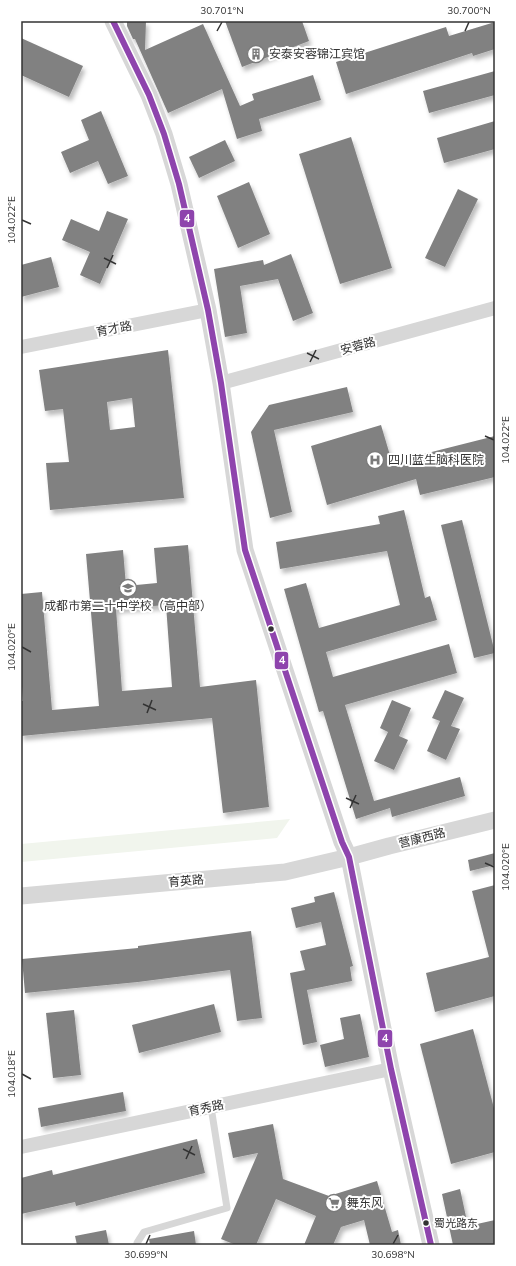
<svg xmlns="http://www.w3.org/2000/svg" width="516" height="1266" font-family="Mulish,'Noto Sans SC',sans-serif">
<defs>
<filter id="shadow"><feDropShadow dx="2.5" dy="4.5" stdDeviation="2" flood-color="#0004"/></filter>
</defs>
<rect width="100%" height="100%" fill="#fff"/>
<path fill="#f1f5ed" d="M290,819L277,838L21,862V844Z"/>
<g fill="#818181" fill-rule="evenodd" filter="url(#shadow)">
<path d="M127,21H146L145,50L203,24L240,106L254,100L252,94L313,75L321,100L259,119L262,131L237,139L222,89L168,113L135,39H133L127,26Z"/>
<path d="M225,21H302L309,41L242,67Z"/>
<path d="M495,22V49L473,56L472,53L346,94L336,62L446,27L449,36Z"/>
<path d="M21,38L83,66L69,97L21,75Z"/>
<path d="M495,71V95L429,113L423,91Z"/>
<path d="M101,111L128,176L108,184L98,161L70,173L61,152L89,140L81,120Z"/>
<path d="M495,121V149L444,163L437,138Z"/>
<path d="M351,137L392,268L340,284L299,154Z"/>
<path d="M225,140L235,161L199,178L189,157Z"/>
<path d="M249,182L270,234L238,248L217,196Z"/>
<path d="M458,189L478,199L445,267L425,258Z"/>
<path d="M107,211L128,219L100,284L80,275L90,252L62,240L71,219L99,231Z"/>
<path d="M291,254L313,313L293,321L278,279L240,286L247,333L225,337L214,269L263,260L264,265Z"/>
<path d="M51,257L59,287L21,297V265Z"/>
<path d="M168,350L184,498L50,510L46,463L69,462L63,409L45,411L39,370ZM132,398L135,427L110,430L107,402Z"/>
<path d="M347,387L353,412L274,430L292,512L270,518L251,432L269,405Z"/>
<path d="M381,425L392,462L495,436V477L420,495L416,479L327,505L311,446Z"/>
<path d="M404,510L425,598L430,596L437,620L326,652L333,677L449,644L457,673L345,705L374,801L460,777L465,796L392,817L390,808L356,819L323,711L319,712L284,589L306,583L319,628L400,605L387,551L280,569L276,542L380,524L378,516Z"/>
<path d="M462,520L495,653L474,658L441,525Z"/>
<path d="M188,545L200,687L256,680L269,807L223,813L212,718L21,736V701H23L21,672V594L42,592L52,710L99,706L86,554L123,550L126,586L157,583L154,548ZM166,605L172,687L122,691L116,609Z"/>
<path d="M445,690L464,698L451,726L460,729L446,760L427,751L440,721L432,718Z"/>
<path d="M392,700L411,708L399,736L408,740L394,770L374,761L388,732L380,728Z"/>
<path d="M495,853V865L470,871L468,860Z"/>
<path d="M495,885V996L435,1012L426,973L489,957L472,891Z"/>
<path d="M334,892L353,966L350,967L352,981L307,990L317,1042L303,1045L290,973L305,970L300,951L326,945L321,922L296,928L291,908L315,902L314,897Z"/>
<path d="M251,931L262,1018L237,1021L230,970L138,982L25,993L22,959L138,948V946Z"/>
<path d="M214,1004L221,1032L139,1053L132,1025Z"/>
<path d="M74,1010L81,1075L53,1078L46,1013Z"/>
<path d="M360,1014L369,1057L325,1067L320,1045L344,1039L340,1018Z"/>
<path d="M473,1029L495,1112V1152L451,1164L420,1044Z"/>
<path d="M123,1092L126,1111L41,1127L38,1108Z"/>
<path d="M273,1124L283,1179L329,1196L377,1181L392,1232L398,1230L401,1245H370L364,1220L341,1227L333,1245H304L316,1216L276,1199L256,1245H236L221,1239L258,1153L233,1158L228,1133Z"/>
<path d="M197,1139L205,1173L76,1206L75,1202L21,1214V1178L52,1170L53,1175Z"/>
<path d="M460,1189L468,1226L495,1220V1245H453L442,1194Z"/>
<path d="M106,1230L109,1245H77L75,1236Z"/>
<path d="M194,1231L196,1245H150L149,1239Z"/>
</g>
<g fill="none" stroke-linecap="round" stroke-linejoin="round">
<path stroke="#d7d7d7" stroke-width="7" d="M137,1245V1243L144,1232L227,1208L211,1107"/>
<g stroke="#d7d7d7" stroke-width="14">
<path d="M21,347L208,310"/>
<path d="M221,383L495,308"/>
<path d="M21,1147L391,1069"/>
</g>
<g stroke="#d7d7d7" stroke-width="17">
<path d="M113,21L149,95L164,134L179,184L208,310L221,383L245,550L342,842L349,857L391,1069L431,1245"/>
<path d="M21,896L285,872L349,857L389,846L495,820"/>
</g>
<g stroke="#fff" stroke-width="9">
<path id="bus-1" d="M113,21L149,95L164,134L179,184L208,310L221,383L245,550L342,842L349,857L391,1069L431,1245"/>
</g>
<use href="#bus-1" stroke="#8e44ad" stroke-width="6"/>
</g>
<path fill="none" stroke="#333" stroke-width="1.5" d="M217,31L222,22M465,31L469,22M22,220L31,224M104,258L116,264M107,268L113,255M307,353L319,359M310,362L316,350M485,436L494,440M22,647L31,652M143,704L156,710M147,713L152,700M346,798L359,804M350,808L356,795M485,863L494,867M22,1074L31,1079M183,1149L195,1155M186,1159L192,1146M146,1244L150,1235M393,1244L398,1235"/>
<defs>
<g id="building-ring" transform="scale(0.9)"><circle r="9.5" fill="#fff" stroke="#7a7a7a" stroke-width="1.5"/><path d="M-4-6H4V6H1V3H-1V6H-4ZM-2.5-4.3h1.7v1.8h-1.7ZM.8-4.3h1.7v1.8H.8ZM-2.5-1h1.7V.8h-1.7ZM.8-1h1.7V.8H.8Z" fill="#7a7a7a"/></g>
<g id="hospital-ring" transform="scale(0.9)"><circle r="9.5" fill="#fff" stroke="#7a7a7a" stroke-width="1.5"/><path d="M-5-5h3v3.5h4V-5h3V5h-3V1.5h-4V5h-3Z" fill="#7a7a7a"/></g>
<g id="school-ring" transform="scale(0.9)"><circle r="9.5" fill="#fff" stroke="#7a7a7a" stroke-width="1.5"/><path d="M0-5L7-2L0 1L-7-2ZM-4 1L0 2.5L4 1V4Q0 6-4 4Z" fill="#7a7a7a"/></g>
<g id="supermarket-ring" transform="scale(0.9)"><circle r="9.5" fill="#fff" stroke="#7a7a7a" stroke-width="1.5"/><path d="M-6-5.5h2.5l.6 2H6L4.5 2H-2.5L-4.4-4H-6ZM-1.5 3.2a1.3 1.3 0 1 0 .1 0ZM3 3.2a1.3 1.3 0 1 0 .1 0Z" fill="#7a7a7a"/></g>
</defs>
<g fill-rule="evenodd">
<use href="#building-ring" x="256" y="54"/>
<use href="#hospital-ring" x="375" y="460"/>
<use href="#school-ring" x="128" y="588"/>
<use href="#supermarket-ring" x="334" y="1203"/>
</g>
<g fill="#333" stroke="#fff" stroke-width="1.5">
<circle cx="271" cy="629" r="3.5"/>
<circle cx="426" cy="1223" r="3.5"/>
</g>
<g text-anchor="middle" stroke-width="4" stroke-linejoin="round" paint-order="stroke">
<g font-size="11" fill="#333" stroke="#fff" text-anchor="start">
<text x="434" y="1227">蜀光路东</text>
</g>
<g font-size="12" fill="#333" stroke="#fff" text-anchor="start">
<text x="269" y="58">安泰安蓉锦江宾馆</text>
<text x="388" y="464">四川蓝生脑科医院</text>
<text x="128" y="610" text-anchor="middle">成都市第二十中学校（高中部）</text>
<text x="347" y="1207">舞东风</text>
</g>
<g font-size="12" fill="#333" stroke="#fff">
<text transform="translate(114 329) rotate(-11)" y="4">育才路</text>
<text transform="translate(358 346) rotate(-15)" y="4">安蓉路</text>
<text transform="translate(422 838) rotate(-14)" y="4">营康西路</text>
<text transform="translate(186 881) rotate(-5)" y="4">育英路</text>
<text transform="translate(206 1108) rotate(-12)" y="4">育秀路</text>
</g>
</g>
<g stroke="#fff" stroke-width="1.5">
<rect x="179" y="209" width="16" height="19" rx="4" fill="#8e44ad"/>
<rect x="274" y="651" width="15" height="19" rx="4" fill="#8e44ad"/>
<rect x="377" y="1029" width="16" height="19" rx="4" fill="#8e44ad"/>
</g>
<g font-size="11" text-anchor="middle" font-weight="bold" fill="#fff">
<text x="187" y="222">4</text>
<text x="282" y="664">4</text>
<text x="385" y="1042">4</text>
</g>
<rect width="516" height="1266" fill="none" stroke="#ffffff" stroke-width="44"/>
<rect x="22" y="22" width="472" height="1222" fill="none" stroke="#333" stroke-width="1.5"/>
<g font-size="10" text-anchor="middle" fill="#333">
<text x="222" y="14">30.701°N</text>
<text x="469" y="14">30.700°N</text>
<text transform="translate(11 220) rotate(-90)" y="4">104.022°E</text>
<text transform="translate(505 440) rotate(-90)" y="4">104.022°E</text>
<text transform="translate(11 647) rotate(-90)" y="4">104.020°E</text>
<text transform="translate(505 867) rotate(-90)" y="4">104.020°E</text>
<text transform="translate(11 1074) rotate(-90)" y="4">104.018°E</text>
<text x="146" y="1258">30.699°N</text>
<text x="393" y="1258">30.698°N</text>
</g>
</svg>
